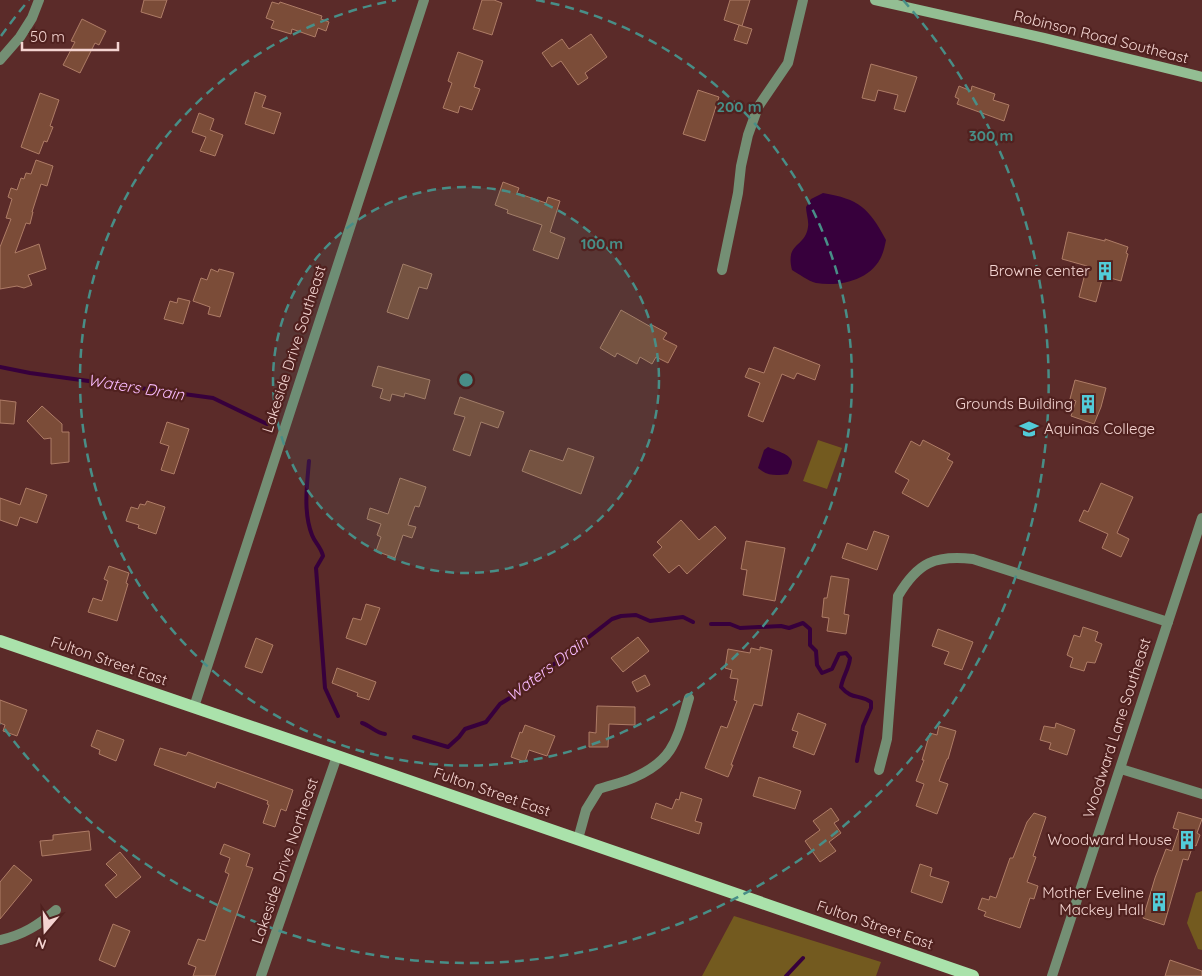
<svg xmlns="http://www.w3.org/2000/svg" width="1202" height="976" font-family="Quicksand,sans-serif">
<rect width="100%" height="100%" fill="#5b2b29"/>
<g fill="#735a1f">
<path d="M818,440L842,448L827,489L803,481Z"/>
<path d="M1202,891V950L1198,949L1187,923L1196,893Z"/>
<path d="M734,916L881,962L876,976H702Z"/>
</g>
<g fill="#37003c">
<path d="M823,193C859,199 869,208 886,240C885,245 884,250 882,255C872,280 840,287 816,283C808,281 799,274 792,270C785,242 805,248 808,227C809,221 806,213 806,207L811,199Z"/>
<path d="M768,447C774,450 791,454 792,462C792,466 789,471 788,474C776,476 767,476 758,468L764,450Z"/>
</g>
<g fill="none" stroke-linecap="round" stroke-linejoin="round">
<g stroke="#37003c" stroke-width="4">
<path d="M0,367L30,373L213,398L267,424"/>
<path d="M309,461C307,485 303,512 312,535C315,543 321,547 323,556L316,568L325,688L338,716"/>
<path d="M711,624H730L740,628L781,626L789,628L803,623L810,629V645L816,651L817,665L822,673L832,669L839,654L846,653L850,658C849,669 843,676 841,687C852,700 859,694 871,702V708L863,726L857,761"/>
<path d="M362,723C371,726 376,733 385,734"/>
<path d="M414,737L448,747L459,737L465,729L486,722L500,704L513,696L612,619L621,616L636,615L650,621L683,617L693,622"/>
<path d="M786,976L803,958"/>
</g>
</g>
<g fill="#7b4c38" stroke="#ae7c66">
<path d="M144,0H167L161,18L141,12Z"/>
<path d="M482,0H494L502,3L492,35L473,29Z"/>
<path d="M730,0H750L742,26L724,20Z"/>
<path d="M272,2L279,4L280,2L322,16L321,19L329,22L326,31L318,28L315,37L292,29L291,34L271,28L274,21L266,18Z"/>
<path d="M82,19L106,31L99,45L95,43L80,73L63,65L75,42L71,41Z"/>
<path d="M739,25L752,29L747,44L734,40Z"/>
<path d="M591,34L607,57L585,73L588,78L578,85L561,61L552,67L542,53L562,39L569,49Z"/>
<path d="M458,52L483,61L474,87L480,89L472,110L460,106L458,113L443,108L452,83L448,81Z"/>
<path d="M871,64L917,77L905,112L894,109L898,95L878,90L875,101L862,98Z"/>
<path d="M959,86L971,91L972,86L995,94L993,100L1009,105L1004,121L957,104L959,99L955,97Z"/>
<path d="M698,90L719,97L705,141L683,134Z"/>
<path d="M255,92L266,96L262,107L281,113L274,134L245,124Z"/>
<path d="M40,93L59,100L50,126L53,127L47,142L44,141L39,154L21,147Z"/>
<path d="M199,113L214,119L210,130L223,135L215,156L200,151L206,137L192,132Z"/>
<path d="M36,160L53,166L47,186L41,184L32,212H33L30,224L26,223L15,253L39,244L46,269L28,275L32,285L24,288L17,286L0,289V247L11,219L6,218L12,199L8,197L11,188L17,190L21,178L24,179L26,173L31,174Z"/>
<path d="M503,182L519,188L517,193L546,203L548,197L560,201L550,232L565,238L558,259L533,250L542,225L507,213L508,210L495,205Z"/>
<path d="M1068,232L1105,241V239L1128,247L1126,253L1128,254L1121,281L1103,276L1096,302L1079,297L1087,266L1062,259Z"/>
<path d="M403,264L432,274L427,289L419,287L408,319L387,312Z"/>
<path d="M211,269L218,272L219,269L234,273L220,317L208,314L210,307L193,301L201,278L207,280Z"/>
<path d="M178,298L190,301L183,324L164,319L170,301L177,303Z"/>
<path d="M621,310L651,327L652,325L667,333L663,339L677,346L668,363L656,357L652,364L640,357L637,364L617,353L615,357L600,348Z"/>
<path d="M774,347L820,365L815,380L797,373L794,379L782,374L763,422L748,416L760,383L745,377L749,368L764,373Z"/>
<path d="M378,366L430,380L425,399L405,393L404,397L392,394L390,401L380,398L383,389L372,386Z"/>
<path d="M1075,380L1106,388L1101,407L1094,424L1071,416L1076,401L1070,399Z"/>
<path d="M460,397L504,412L498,428L481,422L470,456L453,450L465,417L454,414Z"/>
<path d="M0,400L16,402L14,424L0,423Z"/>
<path d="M42,406L62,424V432H69V462L51,464V438L44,439L27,421Z"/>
<path d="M167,422L189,429L174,474L161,470L169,446L160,443Z"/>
<path d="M923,440L950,454L947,459L953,462L928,507L902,493L909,480L895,472L911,441L920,446Z"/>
<path d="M568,448L594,457L581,494L522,471L530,450L563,461Z"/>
<path d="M400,478L426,487L419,507L415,506L408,525L416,527L412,538L403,535L395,558L376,551L381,537L377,535L381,524L367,519L370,508L388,514Z"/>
<path d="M1101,483L1133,497L1117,533L1129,539L1121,557L1102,548L1108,534L1079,521L1084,510L1088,512Z"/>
<path d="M26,488L47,495L37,523L20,517L17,526L0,520V498L20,505Z"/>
<path d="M147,501L165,507L156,534L138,528L139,525L126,521L131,507L138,509L140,504L145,505Z"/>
<path d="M681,520L699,540L715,526L726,538L687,574L679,565L669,573L653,555L662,547L657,542Z"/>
<path d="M874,531L889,536L877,570L842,558L847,543L867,550Z"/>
<path d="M746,541L785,548L775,601L743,595L747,570L741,569Z"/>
<path d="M109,566L129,573L126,583L128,584L117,621L88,612L93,598L102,601L108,581L104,579Z"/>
<path d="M831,576L849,579L844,614L849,615L846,634L827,631L829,618L822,617L824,598H827Z"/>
<path d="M366,604L380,608L366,645L346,638L353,618L361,620Z"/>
<path d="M1083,627L1098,632L1095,641L1102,644L1095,663L1087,662L1084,671L1070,667L1073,658L1067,655L1074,635L1080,637Z"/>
<path d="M938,629L973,642L962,670L944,664L949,652L932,646Z"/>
<path d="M638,637L649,651L623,672L611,658Z"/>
<path d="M256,638L273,645L262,673L245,667Z"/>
<path d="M760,647L772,650L762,706L754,704L731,765H733L728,777L705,768L721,726L727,728L737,701L734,700L738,679L730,678L732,670L725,668L728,649L750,653L751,648L760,650Z"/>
<path d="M337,668L376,682L369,700L357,696L358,693L332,683Z"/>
<path d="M645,675L650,685L637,692L632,682Z"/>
<path d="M0,700L27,710L17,736L3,731L5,725L0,723Z"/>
<path d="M597,706L635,707V725L609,724L608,747H589V732L596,733Z"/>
<path d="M798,713L826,724L814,755L793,747L798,732L792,730Z"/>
<path d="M1056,723L1075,730L1067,755L1049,749L1051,743L1040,740L1044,726L1055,728Z"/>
<path d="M525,725L555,736L547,756L529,750L525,762L511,757L520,732L522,733Z"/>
<path d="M939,726L956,731L948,759H947L939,781L948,784L937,814L916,806L924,784L916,781L924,760H922L930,733L937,735Z"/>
<path d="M97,730L124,740L116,761L99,754L100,750L91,746Z"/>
<path d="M160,748L186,756L188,752L293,790L286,811L281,809L275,827L263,823L269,805L267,804L268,801L217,782L215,788L154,765Z"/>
<path d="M759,777L801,791L795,809L753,796Z"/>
<path d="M681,792L702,799L695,821L702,823L699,834L651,818L656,803L672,809L676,799L679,800Z"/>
<path d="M831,808L839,820L834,823L841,833L829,842L836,851L820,862L805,841L820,830L813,821Z"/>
<path d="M1178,812L1202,819L1197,833L1200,835L1196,846L1193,845L1188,860L1183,859L1164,925L1143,918L1155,878L1166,849L1172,851L1179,830L1173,828Z"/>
<path d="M1034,813L1046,817L1033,856L1036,857L1027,882L1038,886L1034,899L1030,898L1020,928L984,916L986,912L978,909L982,898L989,900L990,896L996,898L1010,858H1013L1027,822Z"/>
<path d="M89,831L91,850L42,856L40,841L53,840V835Z"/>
<path d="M224,844L250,854L246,866L253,868L215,976H193L196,967L188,964L198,939L205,941L229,874L225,872L230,858L220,854Z"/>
<path d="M120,852L141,877L116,898L105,885L117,875L106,864Z"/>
<path d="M920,864L932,868L930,876L949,882L942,903L911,892Z"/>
<path d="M14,865L32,880L0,919V882Z"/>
<path d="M113,924L130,931L115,967L99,960Z"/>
<path d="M1170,960L1202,971V976H1165Z"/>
</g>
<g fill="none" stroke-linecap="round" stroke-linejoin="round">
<g stroke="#748f74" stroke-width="10">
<path d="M0,60L20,37L32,18L39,0"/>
<path d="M722,270L738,193L741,166L748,135L758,107L788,63L803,0"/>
<path d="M1121,769L1202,794"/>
<path d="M879,770L887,739L898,596C918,562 935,555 973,559L1168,622"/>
<path d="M578,839L586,810L599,789C610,785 622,783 633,778C675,760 677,738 689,698"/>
<path d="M0,940C23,935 39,925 56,910"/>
<path d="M1052,976L1202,518"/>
</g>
<g stroke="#748f74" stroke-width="10">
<path d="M194,707L424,0"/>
<path d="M261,976L337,756"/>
</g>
<path stroke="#93be93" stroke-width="10" d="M875,0L1044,38L1202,77"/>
<path stroke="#aae2ab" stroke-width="12" d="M0,641L337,756L973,976"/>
</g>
<circle cx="466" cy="380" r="193" fill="#488e87" fill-opacity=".12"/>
<g fill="none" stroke="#488e87" stroke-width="2.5" stroke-dasharray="9 6">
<circle cx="466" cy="380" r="193"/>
<path d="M536 0A386 386 0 1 1 396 0"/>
<path d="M1 36A579 579 0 0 1 29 0M903 0A579 579 0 1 1 1 724"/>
</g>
<defs>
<g id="building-bare" transform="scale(1.5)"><path d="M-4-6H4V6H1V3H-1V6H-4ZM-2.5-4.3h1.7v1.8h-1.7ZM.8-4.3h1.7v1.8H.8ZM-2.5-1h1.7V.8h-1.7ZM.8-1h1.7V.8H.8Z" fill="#52cbd8" stroke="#50211f" stroke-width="2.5" paint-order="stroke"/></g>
<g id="university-bare" transform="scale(1.5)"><path d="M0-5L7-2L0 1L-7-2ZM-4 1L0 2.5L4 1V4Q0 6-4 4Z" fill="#52cbd8" stroke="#50211f" stroke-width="2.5" paint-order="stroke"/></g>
</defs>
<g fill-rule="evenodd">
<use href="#building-bare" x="1105" y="271"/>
<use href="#building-bare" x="1088" y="404"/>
<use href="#university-bare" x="1029" y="429"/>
<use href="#building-bare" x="1187" y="840"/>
<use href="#building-bare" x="1159" y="902"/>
</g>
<g text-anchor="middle" stroke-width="4.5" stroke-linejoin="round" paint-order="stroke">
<g font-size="15" fill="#f4d4d1" stroke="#50211f">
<text transform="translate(1101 37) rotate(14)" y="5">Robinson Road Southeast</text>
<text transform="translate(294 349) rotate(-72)" y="5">Lakeside Drive Southeast</text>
<text transform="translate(109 661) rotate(19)" y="5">Fulton Street East</text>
<text transform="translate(1117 728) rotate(-72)" y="5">Woodward Lane Southeast</text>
<text transform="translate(492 792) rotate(19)" y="5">Fulton Street East</text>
<text transform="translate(285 861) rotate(-71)" y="5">Lakeside Drive Northeast</text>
<text transform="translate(875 925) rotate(19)" y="5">Fulton Street East</text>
</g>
<g font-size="15" fill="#f4d4d1" stroke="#50211f" text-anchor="end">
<text x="1090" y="276">Browne center</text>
<text x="1073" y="409">Grounds Building</text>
<text x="1044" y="434" text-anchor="start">Aquinas College</text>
<text x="1172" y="845">Woodward House</text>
<text x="1144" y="898">Mother Eveline<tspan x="1144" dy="17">Mackey Hall</tspan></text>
</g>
<g font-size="16" font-style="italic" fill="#fabbfe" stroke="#50211f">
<text transform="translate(136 387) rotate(9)" y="6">Waters Drain</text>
<text transform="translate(547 668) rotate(-37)" y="6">Waters Drain</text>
</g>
</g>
<circle cx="466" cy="380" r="8" fill="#488e87" stroke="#50211f" stroke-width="2.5"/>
<g font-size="15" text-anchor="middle" font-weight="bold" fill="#488e87" stroke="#50211f" stroke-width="4.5" stroke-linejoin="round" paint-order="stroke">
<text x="739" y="112">200 m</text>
<text x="991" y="141">300 m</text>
<text x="602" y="249">100 m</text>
</g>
<g transform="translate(45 931) rotate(199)" stroke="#50211f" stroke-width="4" paint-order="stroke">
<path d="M0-4L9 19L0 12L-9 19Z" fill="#f4d4d1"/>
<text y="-8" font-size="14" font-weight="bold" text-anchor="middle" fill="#f4d4d1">N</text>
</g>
<path d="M22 42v8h96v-8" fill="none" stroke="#f4d4d1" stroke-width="2.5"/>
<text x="30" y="42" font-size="15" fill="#f4d4d1" stroke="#50211f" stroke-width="4" paint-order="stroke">50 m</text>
</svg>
